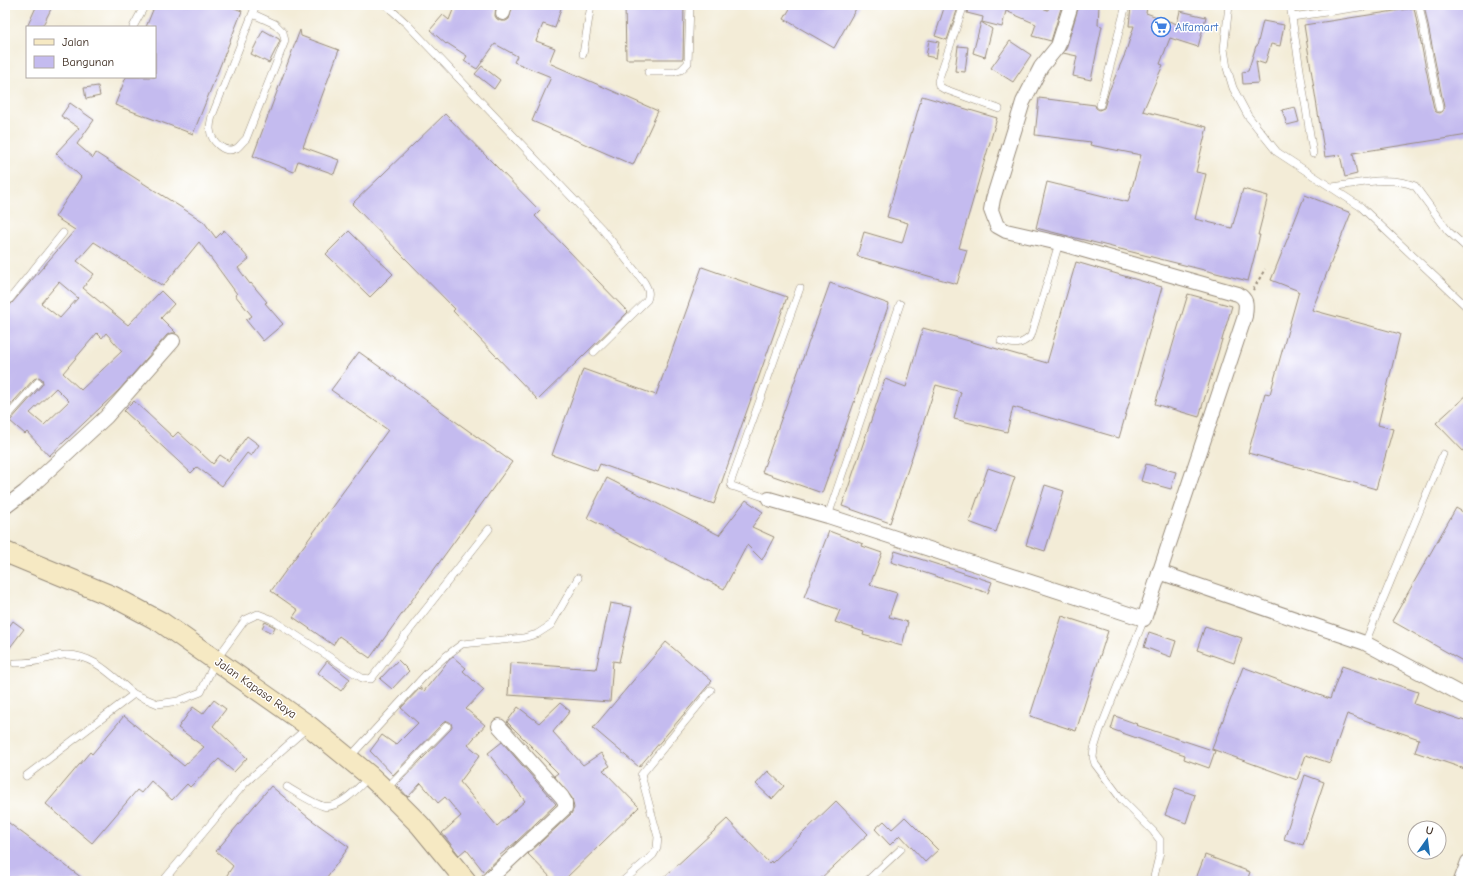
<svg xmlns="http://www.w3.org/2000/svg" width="1473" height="886" font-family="'Comic Neue',sans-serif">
<rect width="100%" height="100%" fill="#fff"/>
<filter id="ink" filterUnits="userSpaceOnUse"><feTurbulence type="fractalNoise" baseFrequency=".025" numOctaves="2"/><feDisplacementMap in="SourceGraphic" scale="8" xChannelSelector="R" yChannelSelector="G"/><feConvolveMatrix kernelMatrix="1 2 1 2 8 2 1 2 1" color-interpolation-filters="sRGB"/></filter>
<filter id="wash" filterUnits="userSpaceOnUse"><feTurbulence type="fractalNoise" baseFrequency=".012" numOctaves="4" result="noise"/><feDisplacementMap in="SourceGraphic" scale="16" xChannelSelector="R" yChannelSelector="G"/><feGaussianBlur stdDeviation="0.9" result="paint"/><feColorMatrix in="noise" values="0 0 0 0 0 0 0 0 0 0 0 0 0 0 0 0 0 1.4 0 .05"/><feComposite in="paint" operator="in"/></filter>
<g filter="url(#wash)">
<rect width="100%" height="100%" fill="#f3ecd7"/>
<g id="blocks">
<g fill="#c4bbef" fill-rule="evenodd">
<path d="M37,5H53L42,27H27Z"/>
<path d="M155,5H227L242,11L193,134L115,105L126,77H155V27H146Z"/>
<path d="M455,5H496L495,16L497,19L501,21H506L509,19L513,5H562L555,28L543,24L536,41L555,48L549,63L658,111L633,165L532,121L551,77L514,62L517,56L495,44L477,69L464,61L467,56L447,43L446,44L430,30L443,15L449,20Z"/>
<path d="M625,5H684L683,59H626Z"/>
<path d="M792,5H858L834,48L784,19Z"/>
<path d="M945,5H959L947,40L935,36Z"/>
<path d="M969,5H1032L1048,10L1049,5H1062L1051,41L1032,36L1036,24L1006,11L1002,27L982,22L983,17L967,13Z"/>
<path d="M1079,5H1099L1098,25L1102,26L1091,80L1073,76L1077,56L1063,53L1066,49Z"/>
<path d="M1424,5H1466L1468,13V135L1353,153L1357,174L1345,177L1340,155L1325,157L1304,25L1414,8L1434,109L1436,112L1440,113L1443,111L1444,107Z"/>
<path d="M1131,6L1147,7L1146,13L1177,24L1180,11L1206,17L1198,47L1170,38L1160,64L1163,65L1143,111L1207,127L1196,172L1206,174L1195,219L1232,228L1243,189L1268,196L1258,235H1260L1248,281L1036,228L1047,182L1128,202L1141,155L1090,145L1091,142L1035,135L1039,98L1095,105L1096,108L1099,110L1104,108L1109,91L1125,54L1134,26H1129Z"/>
<path d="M1263,21L1284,25L1280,46L1271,44L1265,64L1256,61L1259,83L1243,84L1242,72L1248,71L1256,46H1257Z"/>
<path d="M981,22L992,29L985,57L973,53Z"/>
<path d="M263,30L279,39L280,41L269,63L251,54Z"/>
<path d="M300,30L301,36L339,50L303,147L339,160L334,174L298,161L294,172L253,156Z"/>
<path d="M929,40L939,42L936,58L926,56Z"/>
<path d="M1010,41L1031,55L1013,82L991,68Z"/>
<path d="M958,46L968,47L965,72L955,71Z"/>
<path d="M482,66L500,80L494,89L475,74Z"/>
<path d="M98,86L100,96L86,99L84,88Z"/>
<path d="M922,96L997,118L959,248L967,250L957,284L857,256L864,232L902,243L908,223L887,217Z"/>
<path d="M70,103L94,120L77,144L93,158L96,153L204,222L216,238L224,230L249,259L238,268L250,284L251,283L267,302L265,303L283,324L263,341L246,320L252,316L235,295L237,294L199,242L163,286L94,242L77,261L94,274L83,288L128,325L161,291L174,304L161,318L176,333H171L167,335L119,390L49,456L27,432L25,434L10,421L42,385L43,383L42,379L39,377L34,379L5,411V311L75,230L55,217L81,177L56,153L79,128L61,116ZM59,282L78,298L60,318L41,303ZM97,333L102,338L106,333L122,351L81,390L63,373ZM56,388L69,401L44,425L30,413Z"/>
<path d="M1295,107L1299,122L1287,125L1282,110Z"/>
<path d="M445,114L540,211L535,216L628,312L538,400L453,311L455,309L352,204Z"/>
<path d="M1305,195L1351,213L1312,310L1400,334L1378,425L1393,429L1376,489L1248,453L1265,393L1270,394L1299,291L1271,280Z"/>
<path d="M349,231L393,274L370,297L326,254Z"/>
<path d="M1076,262L1162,287L1119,438L1013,407L1007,432L954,419L961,392L936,385L890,523L842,506L885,379L906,387L923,328L1047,363Z"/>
<path d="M702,267L787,297L714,504L600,464L597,471L552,455L583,369L656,395Z"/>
<path d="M830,283L889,304L822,493L762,472Z"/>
<path d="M1188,294L1232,306L1199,417L1155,404Z"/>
<path d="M359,352L512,462L370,658L339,636L333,645L293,617L298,610L271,591L388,430L331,390Z"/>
<path d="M1468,394V456L1436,423Z"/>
<path d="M134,401L173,437L178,432L213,464L220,455L229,461L247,436L259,445L251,456L247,453L222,486L197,467L191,473L124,411Z"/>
<path d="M1146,464L1176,472L1171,489L1141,481Z"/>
<path d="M988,468L1015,477L996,532L969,522Z"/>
<path d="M607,478L719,535L746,500L763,512L752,527L774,537L762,560L747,545L724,589L587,518Z"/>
<path d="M1045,485L1064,491L1045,551L1026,545Z"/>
<path d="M1456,508L1468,515V664L1392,621Z"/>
<path d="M829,531L863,544L862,546L882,553L870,585L897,593L889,617L908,622L902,646L863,635L864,632L835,622L840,610L804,597Z"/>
<path d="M895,551L992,582L988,593L891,562Z"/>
<path d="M610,603L632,607L619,662L613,661L610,702L508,695L510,663L596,669Z"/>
<path d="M1062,616L1108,631L1076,731L1030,716Z"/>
<path d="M13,621L24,629L5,654V632Z"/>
<path d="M265,622L275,627L272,633L262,628Z"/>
<path d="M1205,626L1242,638L1234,663L1197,650Z"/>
<path d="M1149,632L1176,641L1171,657L1144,647Z"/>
<path d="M666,642L712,681L639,767L593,728Z"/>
<path d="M453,657L466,668L463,671L484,690L466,709L485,725L468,745L480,755L460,782L497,826L525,801L488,753L502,742L556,804L516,842L499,856L500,857L484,872L466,849L459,855L442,833L461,816L445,797L438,803L421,783L408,797L397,785L451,729L452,727L451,723L448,721L443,723L393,775L370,751L382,735L396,745L418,723L401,708L420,688L424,691L449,660Z"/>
<path d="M398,660L409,671L392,689L380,679Z"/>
<path d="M327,661L350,679L341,691L318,673Z"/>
<path d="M1342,666L1418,692L1414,704L1468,722V770L1415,752L1419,739L1347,714L1330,763L1306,755L1297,780L1212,749L1243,667L1330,699Z"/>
<path d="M214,700L226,709L213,726L247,758L234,772L219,759L190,787L187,784L172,800L151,781L141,793L137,790L92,843L46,804L90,752L92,754L124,716L184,766L204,747L178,728L193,707L203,714Z"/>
<path d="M560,703L570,711L553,732L583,765L601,753L610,766L603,770L639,807L563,881H554L528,854L571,814L574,808L572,798L554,776L558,773L507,722L518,707L539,723Z"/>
<path d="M1115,716L1137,724L1136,725L1215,751L1209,768L1184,759L1185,755L1111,729Z"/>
<path d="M768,771L784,786L772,799L756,784Z"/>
<path d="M1305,775L1324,782L1303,845L1284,839Z"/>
<path d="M271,786L309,818L349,847L324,881H223L233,866L216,851Z"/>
<path d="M1175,788L1195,795L1186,823L1165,815Z"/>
<path d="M836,801L868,834L818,881H660L727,819L769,863L771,861L772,863Z"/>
<path d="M905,817L938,850L925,862L900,835L890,845L875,829L884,821L892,829Z"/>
<path d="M5,820L86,881H5Z"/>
<path d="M1205,855L1250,872L1247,881H1195Z"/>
</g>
</g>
</g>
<g filter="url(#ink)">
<use href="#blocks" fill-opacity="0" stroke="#978b7a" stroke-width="1"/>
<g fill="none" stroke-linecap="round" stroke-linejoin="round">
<g stroke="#978b7a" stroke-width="8">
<g id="lane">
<path d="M386,5L407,24L602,229L644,282C648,289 650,293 647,300L594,352"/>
<path d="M964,5L938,81L939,86L944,89L999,109"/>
<path d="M1229,5L1224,49L1227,68L1233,88L1248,116L1277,152L1361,207L1468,308"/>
<path d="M1290,5L1313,154"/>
<path d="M1419,5L1439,108"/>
<path d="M253,14L275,24L283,32L285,41L246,139C243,141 240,146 237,148C224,155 211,141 210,129C210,125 211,120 212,116L256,5"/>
<path d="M1292,17L1374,5"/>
<path d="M133,27L145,5"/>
<path d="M583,54L591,5"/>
<path d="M648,72H674L681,70L688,63L690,5"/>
<path d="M1100,105L1126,5"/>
<path d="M1331,187C1357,184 1390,175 1415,186L1448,231L1468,249"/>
<path d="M5,305L63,233"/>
<path d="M1001,341C1015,345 1020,346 1031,336L1059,243"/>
<path d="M5,419L38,382"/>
<path d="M769,499L735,487L731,486V481L800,288"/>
<path d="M828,516L900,304"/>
<path d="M1144,619L1100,730L1094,749L1093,757L1095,764L1122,800L1153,831L1160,840V852L1153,881"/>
<path d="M1365,643L1443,454"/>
<path d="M15,663C26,663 36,662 46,659C52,658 58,655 64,655C93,653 113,677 134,694"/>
<path d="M349,758L428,672L446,656L462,644L523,638L537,634L551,625L578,578"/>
<path d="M26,776L134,694L158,704L178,701L201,692L216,660L245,620L258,614L271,619L362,678L371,679L489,529"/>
<path d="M287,787C297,793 313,803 323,806C339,810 359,787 369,777"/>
<path d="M386,789L447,726"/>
<path d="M163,881L245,783L308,727"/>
<path d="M623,881L653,855L657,848L658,837L641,775L711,690"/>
<path d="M867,881L901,849"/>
</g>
</g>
<g stroke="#978b7a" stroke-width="16">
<g id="street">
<path d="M503,13L505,5"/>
<path d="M769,499L828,516L1144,619L1245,316C1246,305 1248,300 1238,294L1059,243L1006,231L997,226L991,210L993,199L1023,102L1041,67L1058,46L1071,5"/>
<path d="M5,507L25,492L106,417L173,341"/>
<path d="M1159,572L1365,643L1468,698"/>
<path d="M487,881L565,808V802L562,797L499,726"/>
<path d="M1461,881L1468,862"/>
</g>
</g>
<g stroke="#978b7a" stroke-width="22">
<path id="secondary" d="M5,552L114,597L161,622L309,726L370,776L385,790L420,825L466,881"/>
</g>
<path stroke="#978b7a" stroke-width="2" stroke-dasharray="3 3" stroke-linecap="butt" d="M1253,290L1265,269"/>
<use href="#lane" stroke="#fff" stroke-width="7"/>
<use href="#street" stroke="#fff" stroke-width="14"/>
<use href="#secondary" stroke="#f6e9c3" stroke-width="20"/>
</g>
</g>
<defs>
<g id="supermarket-ring" transform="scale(1)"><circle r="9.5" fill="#fff" stroke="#3f7fe0" stroke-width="1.5"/><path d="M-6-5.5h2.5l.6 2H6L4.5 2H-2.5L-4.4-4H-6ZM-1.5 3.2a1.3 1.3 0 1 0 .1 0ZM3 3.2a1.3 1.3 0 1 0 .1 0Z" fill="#3f7fe0"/></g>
</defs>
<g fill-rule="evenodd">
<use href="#supermarket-ring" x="1161" y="27"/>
</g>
<g text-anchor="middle" stroke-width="3" stroke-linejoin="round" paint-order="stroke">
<g font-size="12" fill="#366cbe" stroke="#fff" text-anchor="start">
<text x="1175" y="31">Alfamart</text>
</g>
<g font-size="12" fill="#3b2a1e" stroke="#fff">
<text transform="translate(256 688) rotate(35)" y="4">Jalan Kapasa Raya</text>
</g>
</g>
<rect width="1473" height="886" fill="none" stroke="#fff" stroke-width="20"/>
<rect x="26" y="26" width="130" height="52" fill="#ffffff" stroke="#b1aaa5"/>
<rect x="34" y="39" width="20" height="6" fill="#f6e9c3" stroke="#b1aaa5"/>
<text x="62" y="46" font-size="12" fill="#3b2a1e">Jalan</text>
<rect x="34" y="56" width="20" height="12" fill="#c4bbef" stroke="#b1aaa5"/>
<text x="62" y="66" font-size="12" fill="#3b2a1e">Bangunan</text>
<g transform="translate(1427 840) rotate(14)"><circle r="19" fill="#ffffff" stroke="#b1aaa5"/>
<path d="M0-3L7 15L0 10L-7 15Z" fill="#1f6fb2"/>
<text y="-6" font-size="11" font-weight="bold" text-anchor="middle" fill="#3b2a1e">U</text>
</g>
</svg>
